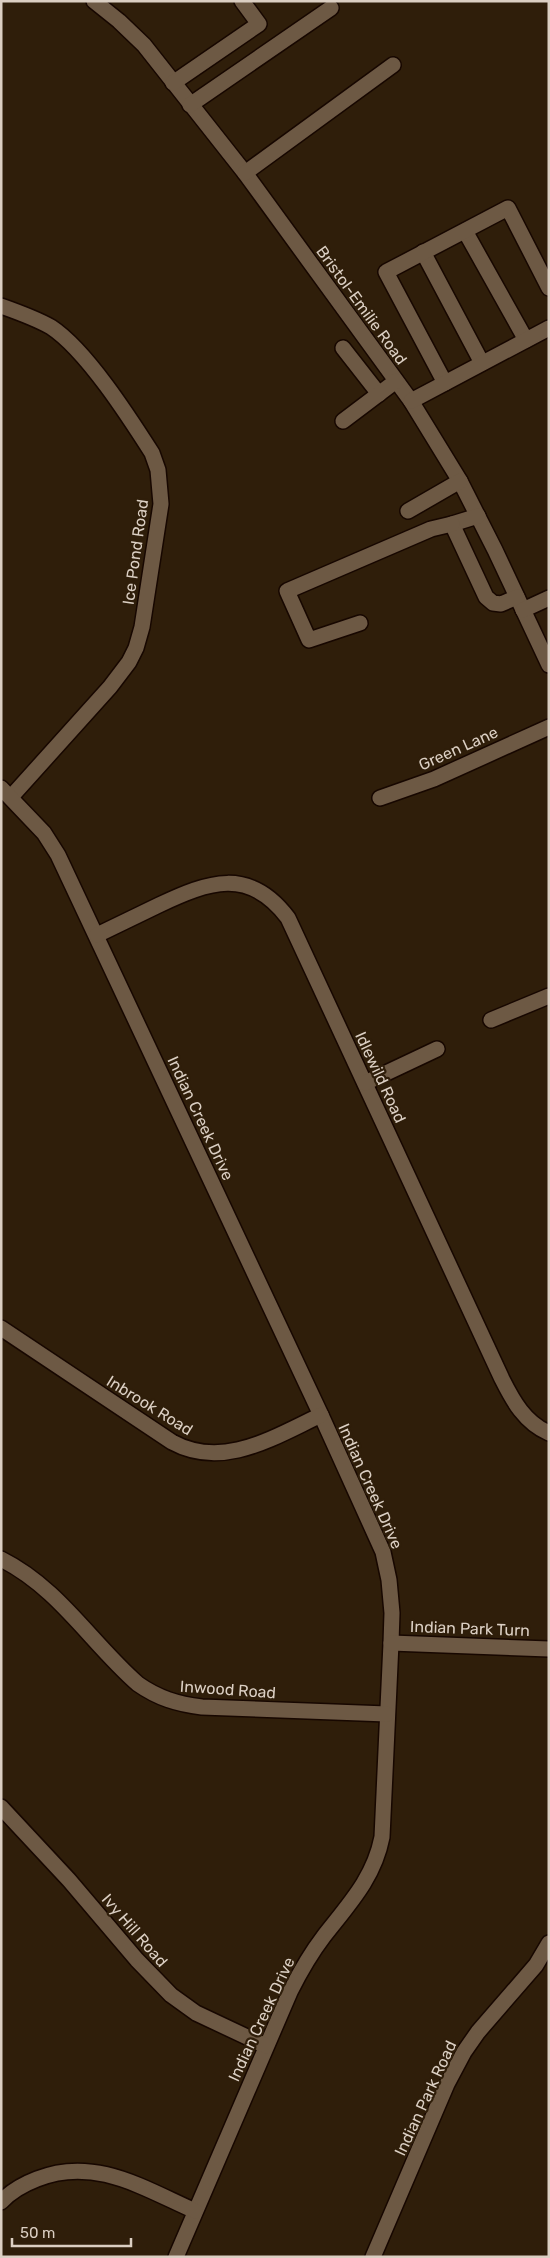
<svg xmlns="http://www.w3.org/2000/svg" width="550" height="2258" font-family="Rubik,sans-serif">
<rect width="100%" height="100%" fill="#2f1e0a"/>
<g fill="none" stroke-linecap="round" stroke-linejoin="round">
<g stroke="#170700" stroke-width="18">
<g id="minor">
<path d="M94,1L119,21L144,45L245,173L411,401L460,481L495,550L549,665"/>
<path d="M173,83L259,24L242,1"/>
<path d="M190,105L331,8"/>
<path d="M245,173L393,65"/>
<path d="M465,231L526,340"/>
<path d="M423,252L482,363"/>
<path d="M1,306C18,312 35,318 51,327C86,350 129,417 152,453L158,470L161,504L142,627L136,648L129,662L110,687L11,797"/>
<path d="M343,348L379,394"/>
<path d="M445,383L386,272L508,208L549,288"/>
<path d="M411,401L549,328"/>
<path d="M343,421L396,381"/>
<path d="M408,511L460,481"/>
<path d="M478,516L452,524L486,597L493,603L501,604L517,597"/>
<path d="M523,610L549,598"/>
<path d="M360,623L309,640L287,591L431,529L452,524"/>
<path d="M1,788L44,833L58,855L321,1415L383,1552L389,1580L392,1613L391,1643L382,1837C374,1878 349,1904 324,1936C311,1953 300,1972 290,1992L176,2257"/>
<path d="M380,798L434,779L549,727"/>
<path d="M97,935C118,925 138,915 159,905C208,882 249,866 288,918L502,1379C513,1401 525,1423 549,1433"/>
<path d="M491,1020L549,996"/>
<path d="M365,1083L437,1049"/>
<path d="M1,1328L172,1442C223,1470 274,1437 321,1415"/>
<path d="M1,1559C59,1588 91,1643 138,1684C158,1698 177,1704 202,1707L387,1714"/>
<path d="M391,1643L549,1649"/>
<path d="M1,1807L69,1880L137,1960L171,1995L196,2013L266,2046"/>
<path d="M1,2202C11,2191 24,2184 37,2179C94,2156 143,2188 195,2211"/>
<path d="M373,2257L447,2084L464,2052L478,2032L536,1965L549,1943"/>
</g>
</g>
<use href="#minor" stroke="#6d5944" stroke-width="15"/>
</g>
<g text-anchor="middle" stroke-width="4.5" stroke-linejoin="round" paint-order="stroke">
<g font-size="16" fill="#dbcfc3" stroke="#2f1e0a">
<text transform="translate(362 305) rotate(54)" y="6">Bristol-Emilie Road</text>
<text transform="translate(135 552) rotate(-82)" y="6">Ice Pond Road</text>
<text transform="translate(458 748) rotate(-24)" y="6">Green Lane</text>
<text transform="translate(381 1077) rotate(65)" y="6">Idlewild Road</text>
<text transform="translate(201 1118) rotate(65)" y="6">Indian Creek Drive</text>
<text transform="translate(150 1405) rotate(32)" y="6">Inbrook Road</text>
<text transform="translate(371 1486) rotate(66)" y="6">Indian Creek Drive</text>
<text transform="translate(470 1628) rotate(2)" y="6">Indian Park Turn</text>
<text transform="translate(228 1689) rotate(4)" y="6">Inwood Road</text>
<text transform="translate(135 1930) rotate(49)" y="6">Ivy Hill Road</text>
<text transform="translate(261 2019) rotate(-65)" y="6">Indian Creek Drive</text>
<text transform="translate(425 2098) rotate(-65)" y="6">Indian Park Road</text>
</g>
</g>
<rect width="550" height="2258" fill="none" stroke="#dbcfc3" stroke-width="5"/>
<path d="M12 2238v8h119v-8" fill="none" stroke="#dbcfc3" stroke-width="2.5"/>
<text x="20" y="2238" font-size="15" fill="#dbcfc3" stroke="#2f1e0a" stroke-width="4" paint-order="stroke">50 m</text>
</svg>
